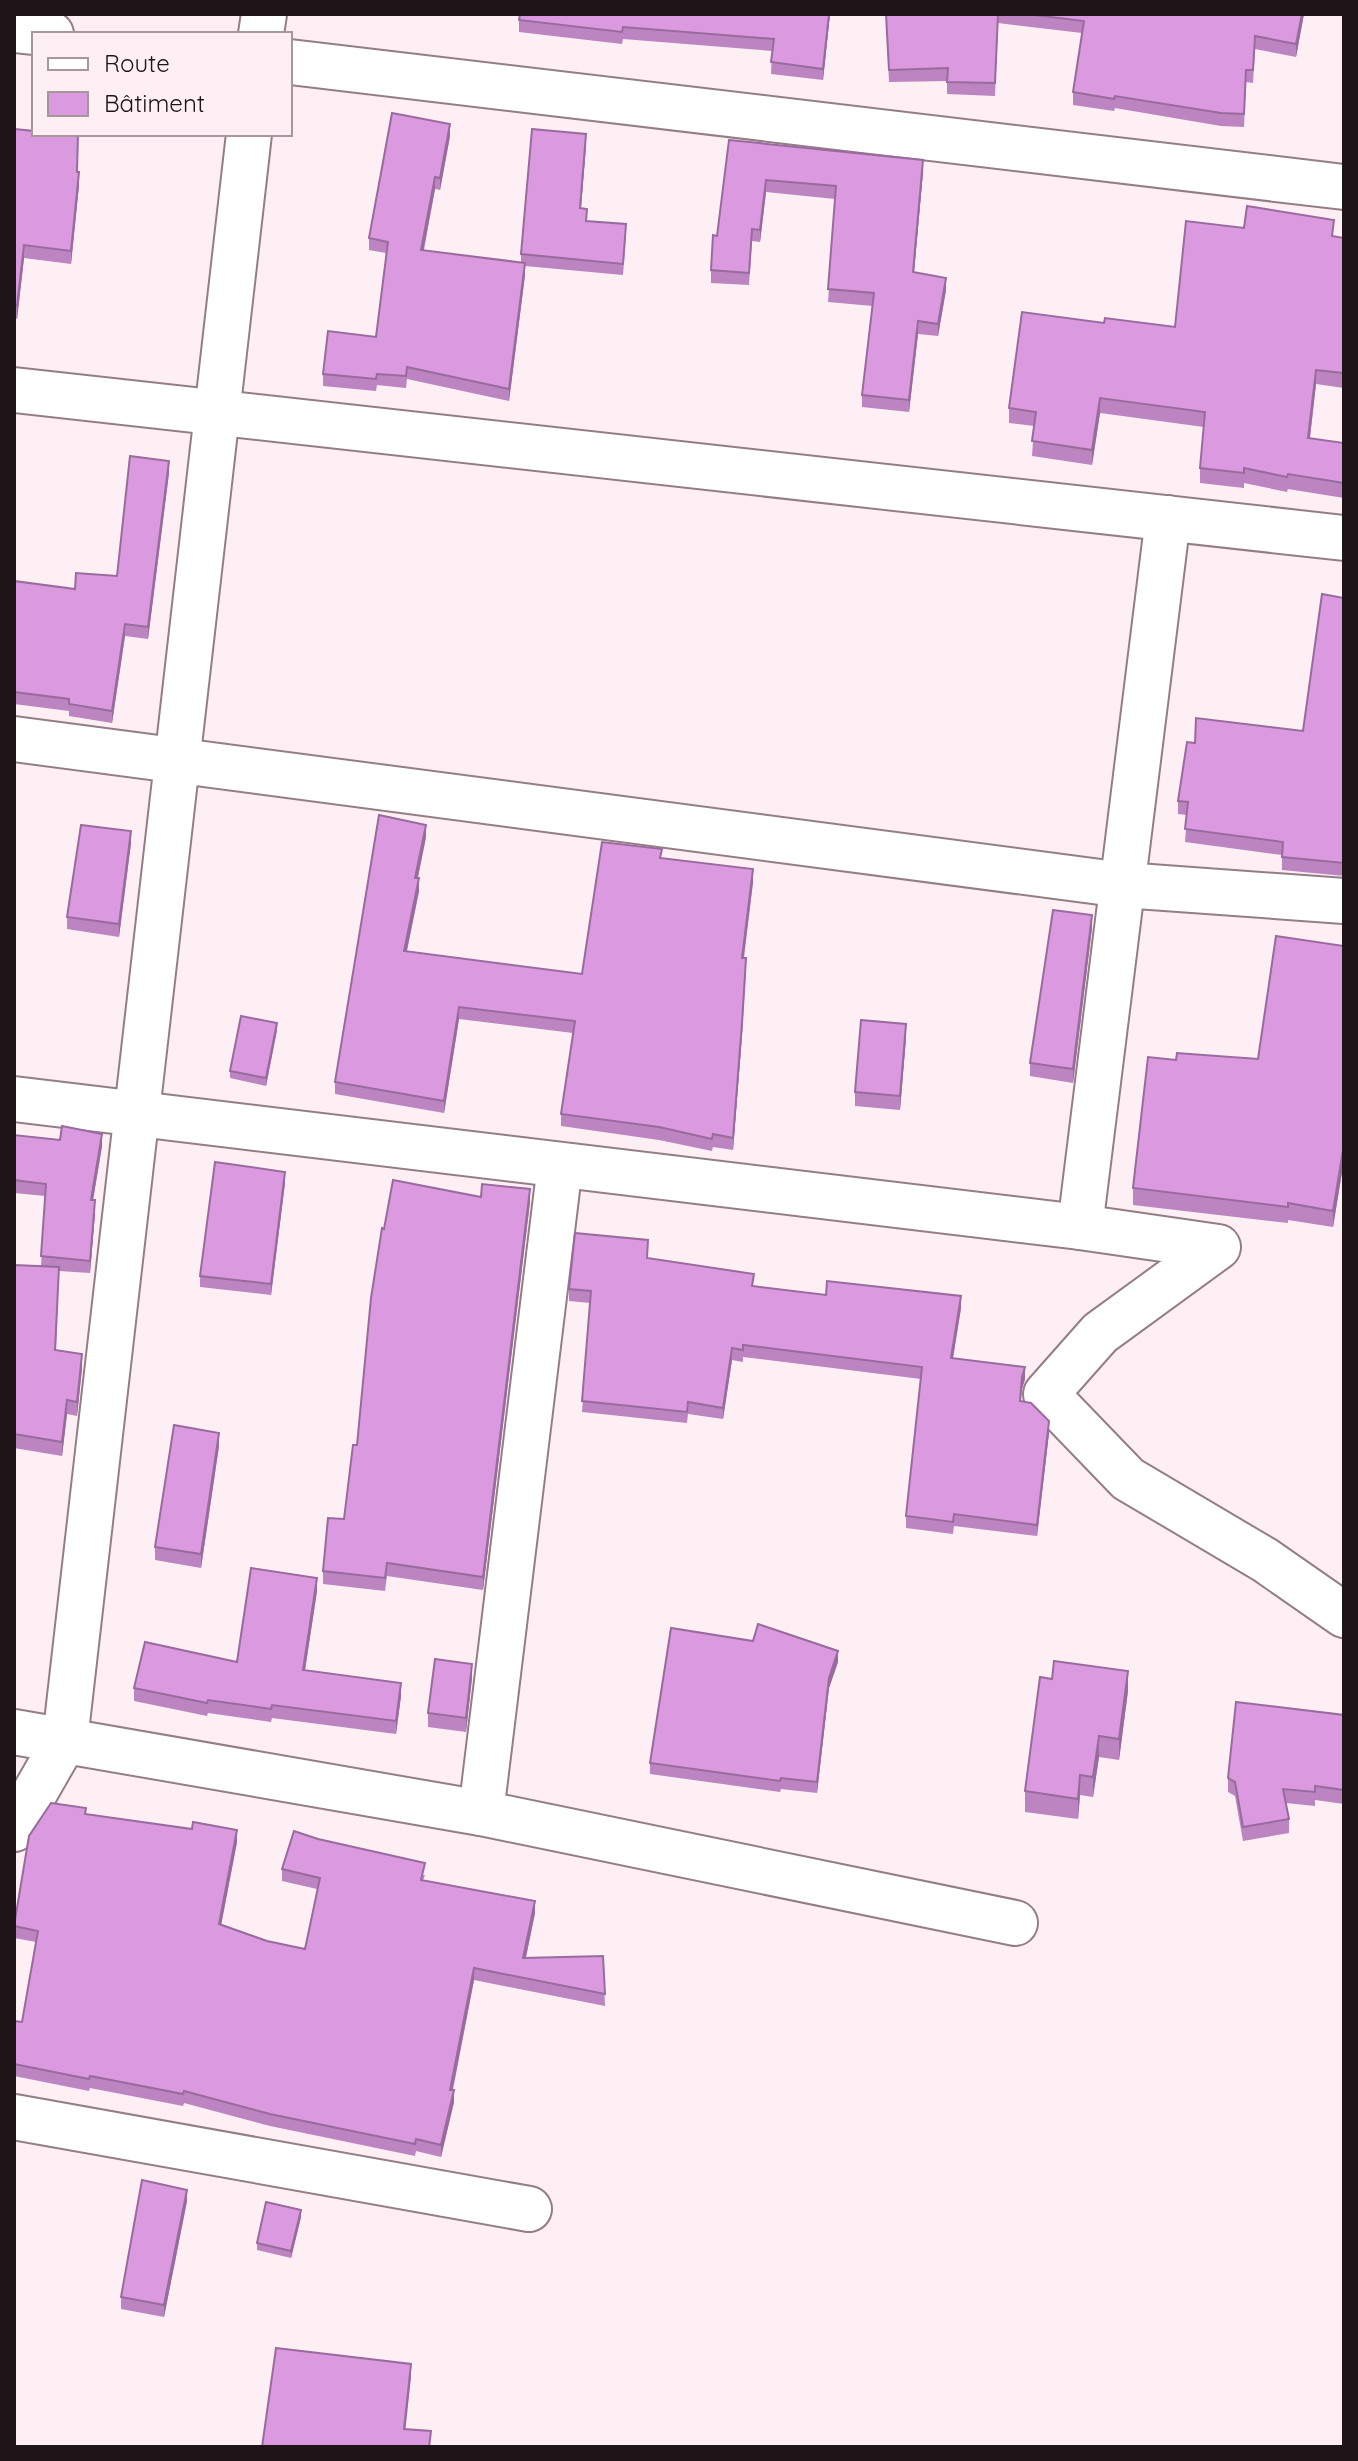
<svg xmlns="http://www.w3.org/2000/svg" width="1358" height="2461" font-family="Quicksand,sans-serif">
<rect width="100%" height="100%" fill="#feeff4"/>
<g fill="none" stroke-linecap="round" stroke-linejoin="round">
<g stroke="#947e86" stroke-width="48">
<g id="minor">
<path d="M14,30L51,34"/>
<path d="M261,34L264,14"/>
<path d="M290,62L1344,187"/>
<path d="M14,390L1344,538"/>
<path d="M14,739L1123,885L1344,901"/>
<path d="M14,1099L1080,1227L1218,1247L1100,1333L1046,1394L1128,1479L1265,1560L1344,1615"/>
<path d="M1080,1227L1168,518"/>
<path d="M14,1732L481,1813L1015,1923"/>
<path d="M481,1813L560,1165"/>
<path d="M14,1829L65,1740L249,134"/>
<path d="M14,2117L529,2209"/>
</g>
</g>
<use href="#minor" stroke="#fff" stroke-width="44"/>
</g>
<g fill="#bc84c1">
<path d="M830,14L823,80L771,74L772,51L623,39L622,44L519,32V20Z"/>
<path d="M886,14H1304L1296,57L1255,49L1253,83L1246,82L1244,127L1221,126L1115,108L1114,111L1073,105V92L1082,33L998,23L995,96L947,94V81L889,82Z"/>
<path d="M14,129L77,172L79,185L71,264L24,258L17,319L14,318Z"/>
<path d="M450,136L440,190L435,189L424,250L521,263V254L586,145L581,208L587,221L626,235L623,275L525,266V275L509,401L407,379L406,388L377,385L376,391L323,386V374L376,337L386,253L369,250V238Z"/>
<path d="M729,140L923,172L914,272L946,290L938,336L918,334L909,412L862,407V395L873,306L828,302L835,199L766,192L760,242L752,241L749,285L711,283V270L717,236Z"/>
<path d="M1244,228L1344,238V388L1316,384L1310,438L1344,443V498L1288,489L1287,492L1244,483V488L1200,483V468L1204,427L1100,413L1092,465L1032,456L1034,426L1009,423V408L1104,323L1175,327Z"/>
<path d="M169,473L148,639L125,636L112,723L69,716V711L14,704V581L75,589L117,576Z"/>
<path d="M1344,598V876L1282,870V855L1185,842L1187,815L1178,814V801L1195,743L1303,731Z"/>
<path d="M426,837L418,878L419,891L407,951L582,974L662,858L753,882L744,958L746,971L742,1035L733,1150L713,1147L712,1151L659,1140L561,1126V1114L573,1033L459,1019L444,1113L335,1094V1082Z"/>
<path d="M131,843L119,937L67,929V917Z"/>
<path d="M1092,928L1073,1083L1030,1076V1063Z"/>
<path d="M1344,946V1160L1333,1227L1288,1220V1223L1133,1205V1188L1176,1060L1258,1059Z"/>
<path d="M277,1030L266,1086L230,1078V1071Z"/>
<path d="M906,1038L900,1110L855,1106V1092Z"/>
<path d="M14,1135L102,1146L93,1200L95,1213L90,1273L59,1271L56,1350L82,1368L77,1416L67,1414L62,1456L14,1448V1265L41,1266L45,1196L14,1193Z"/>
<path d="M285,1183L271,1295L200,1287V1276Z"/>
<path d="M481,1197L530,1202L483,1590L387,1576L385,1591L323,1584V1571L344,1519L357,1445L384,1229Z"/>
<path d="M647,1258L754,1286L826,1295L961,1308L953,1358L1025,1379L1022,1389L1021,1401L1049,1433L1037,1536L954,1526L953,1534L906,1528V1516L921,1379L743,1357V1362L732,1360L723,1419L688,1414L687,1423L582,1412L590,1303L569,1301V1289Z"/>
<path d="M219,1446L201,1568L155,1560V1547Z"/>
<path d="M317,1591L305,1670L401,1696L396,1734L272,1718L271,1722L208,1713L207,1716L134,1701V1688L237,1662Z"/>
<path d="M838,1662L829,1688L817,1793L781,1789L780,1792L650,1774V1763Z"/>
<path d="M472,1678L466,1732L428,1727V1713Z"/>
<path d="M1128,1691L1119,1760L1099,1757L1093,1797L1080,1795L1078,1819L1025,1812V1791Z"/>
<path d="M1344,1715V1804L1315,1800V1806L1286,1803L1289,1819V1833L1243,1841L1235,1796L1228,1792V1778Z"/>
<path d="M86,1814L237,1842L221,1925L267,1941L305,1949L317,1889L282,1881V1869L425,1875L423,1880L535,1913L526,1958L603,1956L605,2006L474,1980L453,2090L454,2102L441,2157L416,2151L415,2156L270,2126L184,2103L183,2106L90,2088L89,2091L14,2076V2021L22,2022L36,1942L14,1938V1926Z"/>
<path d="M187,2201L164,2317L121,2309V2297Z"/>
<path d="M301,2217L291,2258L257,2250V2243Z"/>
</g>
<g fill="#996b9d">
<path d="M829,14H830L823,80V69Z"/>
<path d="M1302,14H1304L1296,57V44Z"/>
<path d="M450,124V136L440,190V178Z"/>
<path d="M586,134V145L580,219V208Z"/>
<path d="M923,160V172L913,284V272Z"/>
<path d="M79,172V185L71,264V251Z"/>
<path d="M435,177V189L421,262V250Z"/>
<path d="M766,180V192L760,242V230Z"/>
<path d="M24,245V258L17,319V306Z"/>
<path d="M525,263V275L509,401V389Z"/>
<path d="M946,278V290L938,336V324Z"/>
<path d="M918,321V334L909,412V400Z"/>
<path d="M1316,370V384L1308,453V438Z"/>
<path d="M1100,398V413L1092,465V450Z"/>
<path d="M169,461V473L148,639V627Z"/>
<path d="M125,624V636L112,723V711Z"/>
<path d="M426,825V837L415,890V878Z"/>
<path d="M131,831V843L119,937V924Z"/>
<path d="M753,869V882L742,970V958Z"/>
<path d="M419,878V891L404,964V951Z"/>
<path d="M1092,915V928L1073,1083V1069Z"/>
<path d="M746,958L742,1035L733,1150V1138Z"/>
<path d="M459,1007V1019L444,1113V1101Z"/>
<path d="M277,1023V1030L266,1086V1078Z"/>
<path d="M906,1024V1038L900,1110V1096Z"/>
<path d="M102,1134V1146L91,1212V1200Z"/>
<path d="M1344,1144V1160L1333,1227V1211Z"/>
<path d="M285,1172V1183L271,1295V1284Z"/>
<path d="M530,1189V1202L483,1590V1577Z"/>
<path d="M95,1200V1213L90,1273V1261Z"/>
<path d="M961,1296V1308L951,1370V1358Z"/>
<path d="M732,1348V1360L723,1419V1408Z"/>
<path d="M82,1354V1368L77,1416V1402Z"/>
<path d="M1025,1367V1379L1022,1389V1377Z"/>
<path d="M67,1400V1414L62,1456V1442Z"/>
<path d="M1049,1421V1433L1037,1536V1525Z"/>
<path d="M219,1433V1446L201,1568V1554Z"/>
<path d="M317,1578V1591L303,1683V1670Z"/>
<path d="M838,1651V1662L829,1688L817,1793V1782L829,1678Z"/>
<path d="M472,1664V1678L466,1732V1718Z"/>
<path d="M1128,1671V1691L1119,1760V1739Z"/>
<path d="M401,1683V1696L396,1734V1721Z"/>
<path d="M1099,1736V1757L1093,1797V1777Z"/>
<path d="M1080,1775V1795L1078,1819V1799Z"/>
<path d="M237,1830V1842L219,1936V1924Z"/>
<path d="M535,1901V1913L523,1970V1958Z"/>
<path d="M474,1968V1980L450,2102V2090Z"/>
<path d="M454,2090V2102L441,2157V2145Z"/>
<path d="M187,2190V2201L164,2317V2305Z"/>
<path d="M301,2210V2217L291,2258V2251Z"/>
<path d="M411,2364V2377L404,2443V2429Z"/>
</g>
<g fill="#db99e0" stroke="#996b9d" stroke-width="2">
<path d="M520,14H829L823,69L771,62L774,39L623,27L622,32L519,20Z"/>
<path d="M886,14H998L995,83L947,82L948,68L889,70Z"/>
<path d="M1026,14H1302L1296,44L1255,36L1253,70H1246L1244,114L1221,113L1115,96L1114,99L1073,92L1084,21Z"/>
<path d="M392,113L450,124L440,178L435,177L421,250L525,263L509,389L407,367L406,376L377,374L376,379L323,374L328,331L376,337L388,242L369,238Z"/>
<path d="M14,129L34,131V134H78L77,172H79L71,251L24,245L17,306L14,305Z"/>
<path d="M532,129L586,134L580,208L587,209L586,221L626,224L623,264L521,254Z"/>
<path d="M729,140L923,160L913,272L946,278L938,324L918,321L909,400L862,395L874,293L828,289L836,186L766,180L760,230L752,229L749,273L711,270L713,235L717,236Z"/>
<path d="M1247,206L1334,220L1332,236L1344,238V373L1316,370L1308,438L1344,443V483L1288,474L1287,477L1244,468V473L1200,468L1205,412L1100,398L1092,450L1032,441L1036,412L1009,408L1022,312L1104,323L1105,318L1175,327L1186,221L1244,228Z"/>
<path d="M130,456L169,461L148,627L125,624L112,711L69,704V699L14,692V581L75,589L76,573L117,576Z"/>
<path d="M1322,594L1344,598V863L1282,857L1283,842L1185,829L1188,802L1178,801L1187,742L1195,743L1196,718L1303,731Z"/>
<path d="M379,815L426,825L415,878H419L404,951L582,974L602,842L662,849L660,858L753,869L742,958H746L742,1023L733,1138L713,1134L712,1139L659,1127L561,1114L575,1021L459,1007L444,1101L335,1082Z"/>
<path d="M81,825L131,831L119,924L67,917Z"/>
<path d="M1053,910L1092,915L1073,1069L1030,1063Z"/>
<path d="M1276,936L1344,946V1144L1333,1211L1288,1203V1207L1133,1188L1148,1057L1176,1060L1177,1053L1258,1059Z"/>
<path d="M241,1016L277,1023L266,1078L230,1071Z"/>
<path d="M861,1020L906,1024L900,1096L855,1092Z"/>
<path d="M62,1126L102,1134L91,1200H95L90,1261L41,1256L46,1184L14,1180V1135L60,1140Z"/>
<path d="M215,1162L285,1172L271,1284L200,1276Z"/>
<path d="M393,1180L481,1197L482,1184L530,1189L483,1577L387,1563L385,1578L323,1571L328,1518L344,1519L353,1445H357L371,1298L382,1228L384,1229Z"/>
<path d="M575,1233L648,1240L647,1258L754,1274L752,1286L826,1295L827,1281L961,1296L951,1358L1025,1367L1022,1377L1020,1401L1031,1403L1049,1421L1037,1525L954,1514L953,1522L906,1516L922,1367L743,1345V1350L732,1348L723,1408L688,1402L687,1412L582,1401L591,1291L569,1289Z"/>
<path d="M14,1265L59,1267L55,1350L82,1354L77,1402L67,1400L62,1442L14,1434Z"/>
<path d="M174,1425L219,1433L201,1554L155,1547Z"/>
<path d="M251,1568L317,1578L303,1670L401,1683L396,1721L272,1705L271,1709L208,1700L207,1703L134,1688L145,1642L237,1662Z"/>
<path d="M758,1624L838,1651L829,1678L817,1782L781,1778L780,1781L650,1763L671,1628L753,1641Z"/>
<path d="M435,1659L472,1664L466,1718L428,1713Z"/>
<path d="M1054,1661L1128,1671L1119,1739L1099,1736L1093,1777L1080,1775L1078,1799L1025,1791L1040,1677L1052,1679Z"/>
<path d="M1236,1702L1344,1715V1790L1315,1786V1792L1283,1789L1289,1819L1243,1827L1235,1782L1228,1778Z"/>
<path d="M51,1803L86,1808L85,1814L192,1829L193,1822L237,1830L219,1924L267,1941L305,1949L320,1878L282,1869L294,1831L318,1839L425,1863L421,1880L535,1901L523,1958L603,1956L605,1994L474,1968L450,2090H454L441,2145L416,2139L415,2144L270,2114L184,2091L183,2094L90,2076L89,2079L14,2064V2021L22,2022L38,1931L14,1926L29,1836Z"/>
<path d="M142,2180L187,2190L164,2305L121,2297Z"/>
<path d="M266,2202L301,2210L291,2251L257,2243Z"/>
<path d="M276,2348L411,2364L404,2429L431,2431L429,2447H262Z"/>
</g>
<rect width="1358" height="2461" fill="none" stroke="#1e1518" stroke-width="32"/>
<rect x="32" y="32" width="260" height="104" fill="#feeff4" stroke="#a4989c" stroke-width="2"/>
<rect x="48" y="58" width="40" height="12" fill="#ffffff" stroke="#a4989c" stroke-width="2"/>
<text x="104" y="72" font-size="24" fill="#1e1518">Route</text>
<rect x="48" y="92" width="40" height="24" fill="#db99e0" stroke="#a4989c" stroke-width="2"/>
<text x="104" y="112" font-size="24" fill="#1e1518">Bâtiment</text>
</svg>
